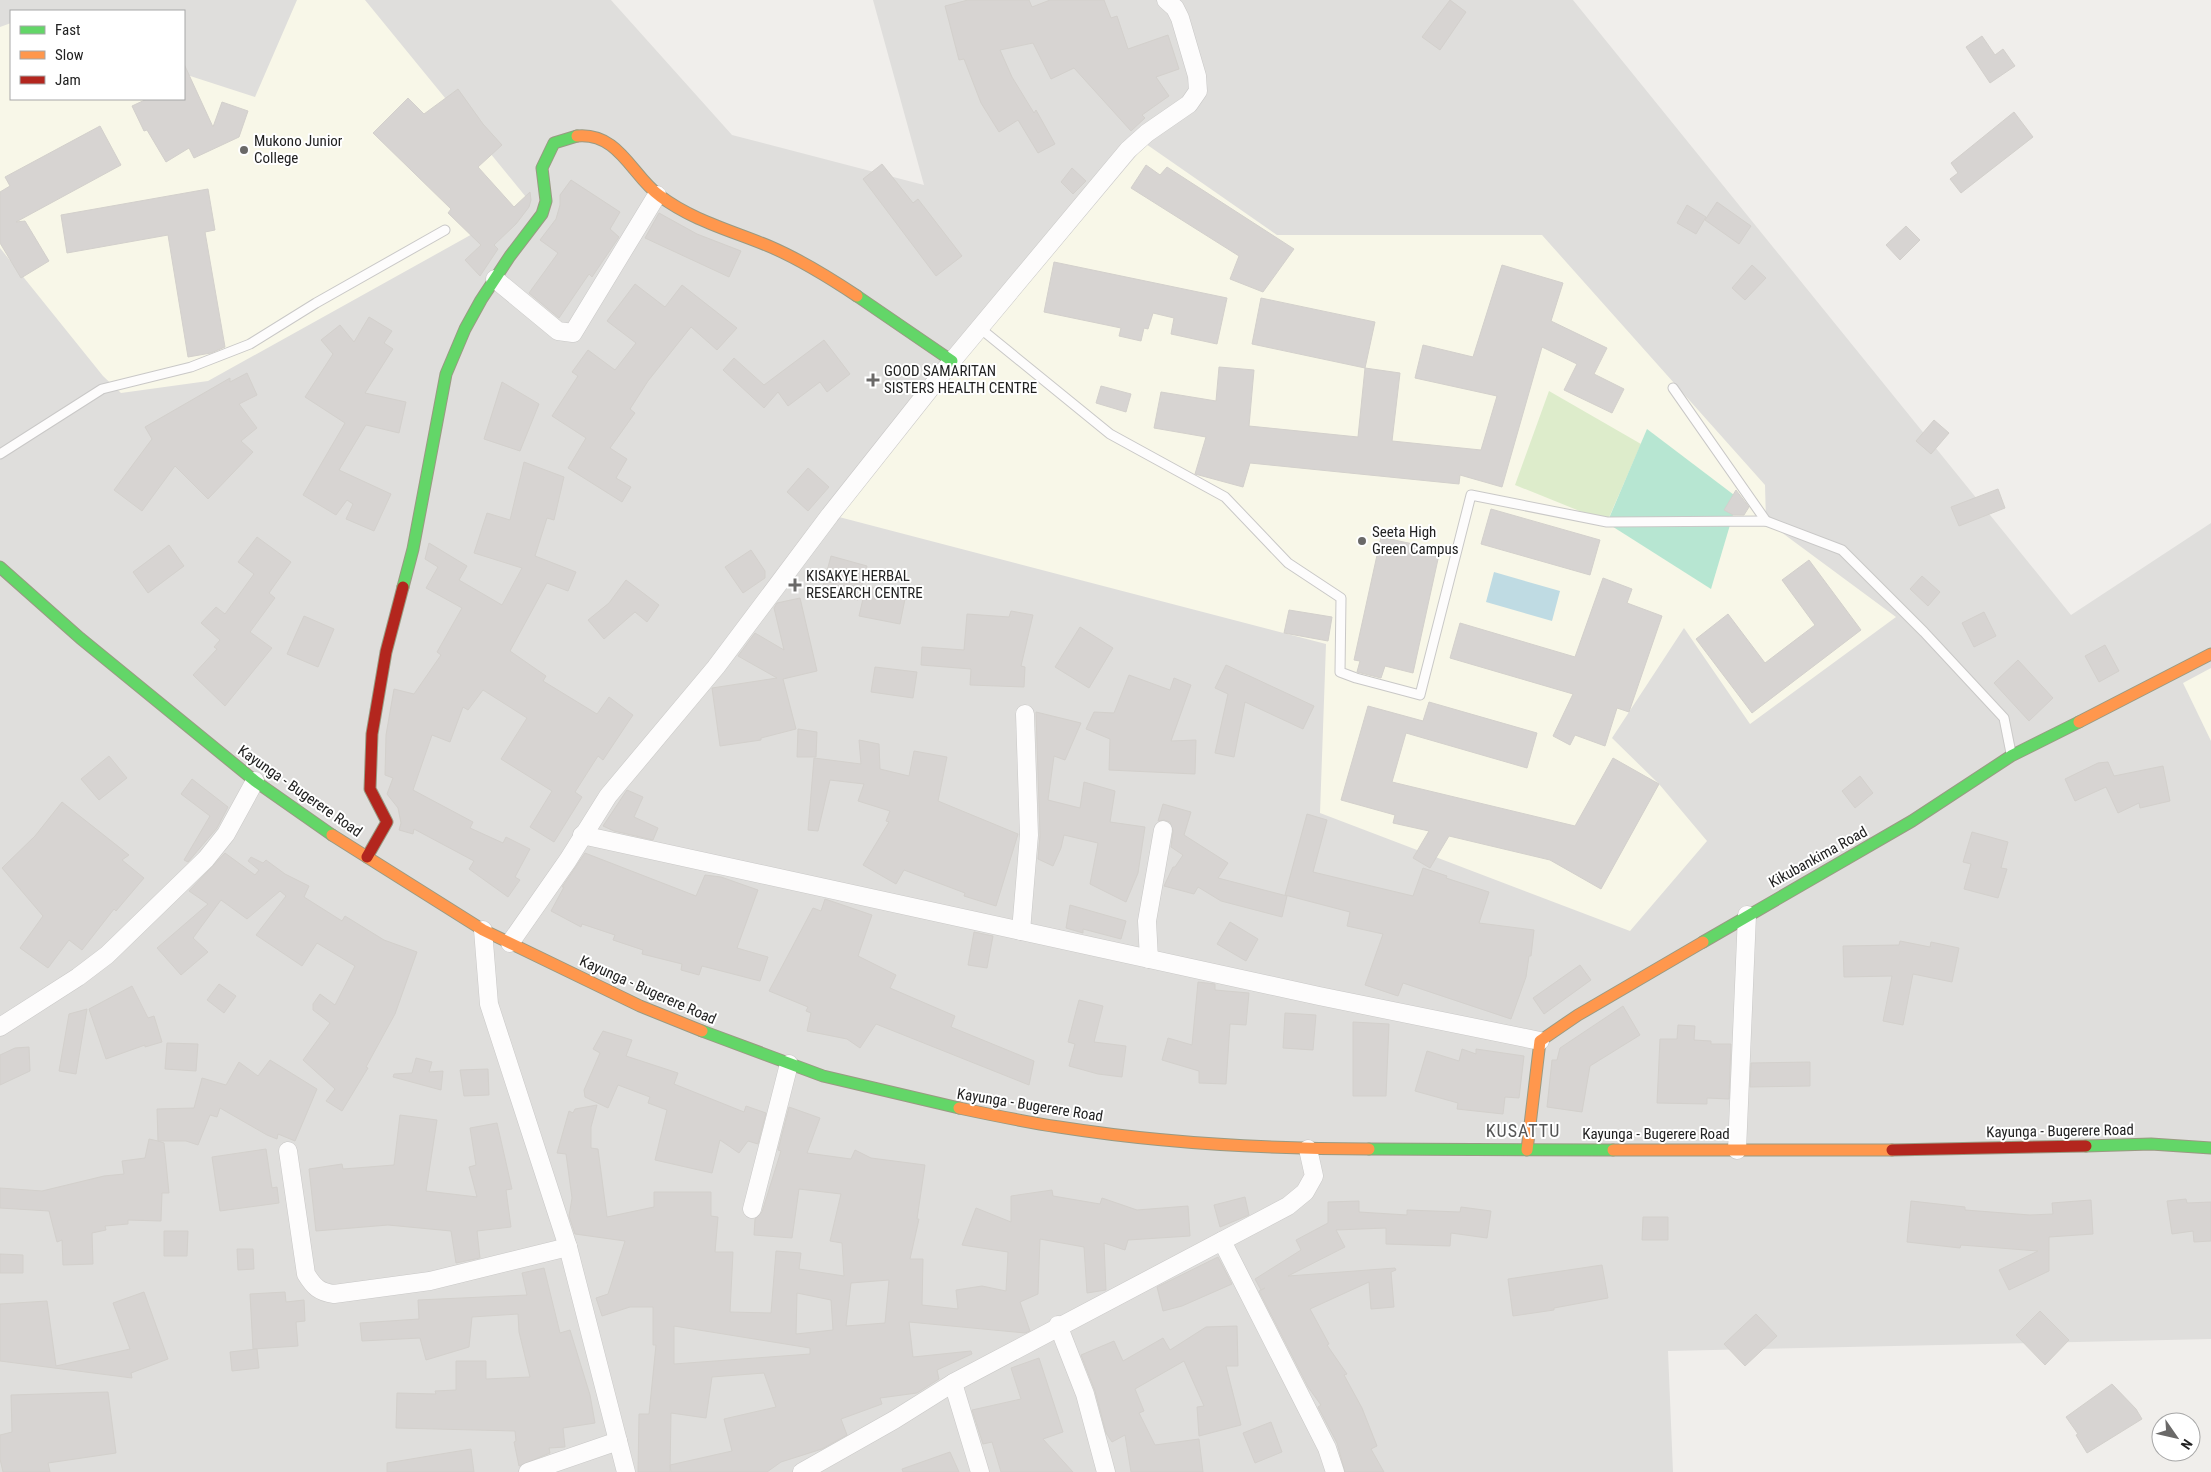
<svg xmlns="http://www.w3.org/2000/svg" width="2211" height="1472" font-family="'Roboto Condensed',sans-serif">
<rect width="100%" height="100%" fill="#f0eeeb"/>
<path fill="#dfdedc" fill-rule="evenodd" d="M0,0H611L732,135L924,185L873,0H1573L2071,615L2211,523V1339L1668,1351L1673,1472H0ZM11,11H184V99H11Z"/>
<g fill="#f8f7e8">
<path d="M297,0H365L530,202L208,381L121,393L103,376L0,248V27L11,23V99H184V74L255,97Z"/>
<path d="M1146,144L1277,235H1542L1765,485L1766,521L1896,617L1750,724L1684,628L1612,738L1659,784L1707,841L1630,931L1320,813L1326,644L839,517L962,362Z"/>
<path d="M2211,668V741L2183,683Z"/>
</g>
<path fill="#ddeccb" d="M1549,391L1641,444L1607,522L1515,485Z"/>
<path fill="#b7e6d2" d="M1647,429L1738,498L1711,589L1607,523Z"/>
<path fill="#bfdbe3" d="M1494,572L1560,591L1552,621L1486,602Z"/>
<g fill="#d7d4d2" stroke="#d3d0cc" fill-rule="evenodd">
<path d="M968,0H1029L1032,7L1050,0H1104L1111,18L1117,16L1128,49L1168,35L1179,69L1156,77L1169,96L1142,115L1145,118L1131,131L1074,68L1051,79L1033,43L1000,50L1012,77L1034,113L1036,110L1055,144L1038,153L1018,120L999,132L981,103L964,59L959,60L945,6Z"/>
<path d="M1450,0L1466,12L1440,50L1422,37Z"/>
<path d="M1982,36L1995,55L2003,49L2015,66L1990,83L1966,47Z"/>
<path d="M184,64L213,127L222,102L248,111L239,137L194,158L189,148L166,162L147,130L144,131L132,106L147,99H184Z"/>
<path d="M458,89L483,124L502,145L478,167L514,207L530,192L531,200L529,207L516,224L494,245L498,249L480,276L465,260L481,245L448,213L451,209L373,133L408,98L424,114Z"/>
<path d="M2014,112L2033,137L1961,193L1950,179L1958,173L1951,163Z"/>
<path d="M100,126L121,165L16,222L25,221L49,261L21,278L0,243V192L10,186L5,177Z"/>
<path d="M882,164L913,203L918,199L962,256L936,276L863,179Z"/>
<path d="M1146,165L1160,175L1167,167L1294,249L1263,292L1230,279L1239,256L1131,188Z"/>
<path d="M1072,168L1086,181L1073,194L1061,182Z"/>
<path d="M571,180L620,212L610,229L619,237L592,277L589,274L559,318L529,293L558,253L540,240L556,219L560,205V195Z"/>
<path d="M208,189L215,230L205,232L225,347L211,353L188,357L168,235L67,253L61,215Z"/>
<path d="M1717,202L1751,226L1739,244L1705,220Z"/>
<path d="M1687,205L1706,217L1696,234L1677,223Z"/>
<path d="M659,213L697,234L741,251L729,277L645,238Z"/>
<path d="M1906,226L1920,240L1900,260L1886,245Z"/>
<path d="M1054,262L1227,298L1217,344L1171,334L1174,318L1153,313L1148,329L1144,328L1141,341L1119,336L1121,328L1044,312Z"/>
<path d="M1502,265L1563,283L1551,321L1607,348L1594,374L1624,389L1612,413L1564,390L1577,364L1542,347L1502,487L1460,475L1459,484L1250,463L1243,487L1195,474L1206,437L1154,428L1161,392L1216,401L1219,367L1254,370L1249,426L1358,437L1365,368L1400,373L1392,441L1481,450L1497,396L1415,378L1423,345L1473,357Z"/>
<path d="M1752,265L1766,278L1745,300L1732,288Z"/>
<path d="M635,284L665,307L682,285L737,328L717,350L691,327L648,381L630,409L635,413L610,448L627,459L616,478L631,487L622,502L568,468L586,438L552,416L578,376L572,372L588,350L615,370L636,343L607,321Z"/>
<path d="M1261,298L1375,322L1365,368L1252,344Z"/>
<path d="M369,317L392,331L384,343L393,349L365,393L406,402L399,433L366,425L339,470L391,494L374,531L346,519L353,504L347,500L336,515L303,495L345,423L305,397L333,354L321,340L340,325L354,342Z"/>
<path d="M824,340L850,374L827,392L820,382L788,406L778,392L764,408L723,370L734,358L764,385Z"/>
<path d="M247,373L257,395L239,404L257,428L241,441L253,452L208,499L175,466L142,511L114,490L152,439L145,427L230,378V382Z"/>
<path d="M502,382L539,404L520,451L484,439Z"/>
<path d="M1101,386L1131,394L1126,412L1096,403Z"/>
<path d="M1934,420L1949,433L1931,454L1916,441Z"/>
<path d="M524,462L564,477L554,520L547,518L535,556L576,572L568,591L547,583L510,651L546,676L543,681L597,714L609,697L633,715L603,760L598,756L575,792L582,797L554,842L530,827L552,791L501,759L527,718L483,690L468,710L463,707L450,742L432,735L413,790L473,822L470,828L503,843L506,837L530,849L515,877L520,880L508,897L469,869L474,861L414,829L413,834L399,830L401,823L398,808L387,794L393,778L385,775L386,735L394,689L414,694L441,655L437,652L462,608L426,588L438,567L425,559L429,543L467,566L459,580L502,605L522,568L474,553L487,513L510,520Z"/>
<path d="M808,468L829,487L808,511L787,492Z"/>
<path d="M1998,489L2005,508L1959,526L1951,507Z"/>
<path d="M1736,490L1749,507L1744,515H1733L1724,510Z"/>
<path d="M1491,509L1600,540L1590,575L1481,544Z"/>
<path d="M257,537L291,562L269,593L275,598L250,632L272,648L225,706L193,675L217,649L214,647L220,640L201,623L216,607L225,614L254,574L238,562Z"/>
<path d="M1381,537L1440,550L1413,673L1385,666L1381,678L1357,672L1360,661L1354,660Z"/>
<path d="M169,545L184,566L148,593L133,572Z"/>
<path d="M751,550L765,571V578L743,593L725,567Z"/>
<path d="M831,556L867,566L858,600L822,590Z"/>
<path d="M1809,560L1861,630L1752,713L1696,639L1728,614L1765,663L1815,625L1782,580Z"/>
<path d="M1922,576L1940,592L1928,606L1910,589Z"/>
<path d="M1603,578L1632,589L1627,603L1662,616L1629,712L1617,708L1605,746L1575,735L1570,745L1553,736L1573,694L1450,658L1460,623L1575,657Z"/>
<path d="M626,580L659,605L647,622L635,612L604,639L588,620L609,603Z"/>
<path d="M866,586L906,594L900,624L859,616Z"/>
<path d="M800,598L817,671L783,679L796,729L761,738V740L720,746L712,688L777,678L738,656L755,633L784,650L774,608L777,603Z"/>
<path d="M1289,610L1332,617L1328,641L1284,633Z"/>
<path d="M1011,611L1033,615L1021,666L1025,667L1024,687L970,685L971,669L921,665L922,647L964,650L967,614L1009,617Z"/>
<path d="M1984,612L1996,636L1974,647L1962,623Z"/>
<path d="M304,616L334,629L318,667L287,654Z"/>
<path d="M1080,627L1113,648L1089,688L1055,667Z"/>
<path d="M2105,645L2119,671L2099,682L2085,656Z"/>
<path d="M2018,660L2053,698L2029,721L1994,683Z"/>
<path d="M1226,665L1314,706L1303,729L1245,702L1234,757L1215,753L1228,694L1215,688Z"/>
<path d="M875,667L917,672L913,698L871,692Z"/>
<path d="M1129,675L1170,690L1174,678L1191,685L1171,741L1196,740L1195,774L1109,770L1110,739L1086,729L1094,712L1114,713Z"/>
<path d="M1429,702L1537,733L1527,768L1406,733L1392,782L1575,826L1613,758L1659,784L1601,889L1550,860L1449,836L1430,868L1413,858L1429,831L1393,823L1395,815L1341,800L1368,706L1423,721Z"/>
<path d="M1036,712L1081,723L1065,760L1054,756L1048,800L1080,808L1084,782L1115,791L1110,822L1145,827L1138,873L1126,902L1090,884L1098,843L1064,835L1061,848L1053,866L1038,859L1040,835Z"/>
<path d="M798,729L817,732L816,757H797Z"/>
<path d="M859,740L879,744L880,769L909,776L914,751L947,757L938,801L1018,834L996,906L964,896L965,893L904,870L896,884L863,865L889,822L886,821L890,811L858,801L864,784L830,780L818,831L808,830L814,758L861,764Z"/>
<path d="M109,756L127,778L99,800L81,779Z"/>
<path d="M2108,762L2114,776L2163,766L2170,801L2140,808L2139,803L2118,813L2106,787L2075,801L2065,779L2098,763Z"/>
<path d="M1860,776L1873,793L1855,808L1842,791Z"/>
<path d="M192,779L228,807L217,828L188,862L184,860L210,816L181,794Z"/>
<path d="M627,790L643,797L634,817L658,828L653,840L614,831L603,826Z"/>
<path d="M62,802L129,855L122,860L144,878L116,911L114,909L82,950L69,940L48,968L20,948L43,916L2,868L35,836Z"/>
<path d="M1163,804L1191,812L1184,835L1228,863L1218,878L1287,896L1282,917L1221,901L1198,887L1194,894L1164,886L1173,867H1175L1183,855L1171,847L1173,831L1170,822L1164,820L1158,821Z"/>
<path d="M1307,814L1327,820L1313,872L1413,896L1423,868L1447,876L1446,878L1489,892L1479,923L1534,930L1531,956H1529L1526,977L1511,1019L1403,983L1398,996L1365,985L1383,934L1347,926L1350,912L1285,895Z"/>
<path d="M1972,832L2008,842L2001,868L2007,869L1998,898L1964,889L1971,864L1963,862Z"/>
<path d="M225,853L255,875L259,870L248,861L251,857L263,863L266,860L285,874L309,886L304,897L342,921L345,916L384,940L417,952L395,1014L366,1067L368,1068L342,1111L326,1101L335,1089L303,1060L330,1023L313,1010V1004L320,994L335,1005L355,966L317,943L302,966L256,935L286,896L280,891L247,919L221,900L193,938L208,952L181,975L157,948L208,904L189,891Z"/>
<path d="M585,853L696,896L705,875L721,877L758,890L737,948L768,957L760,981L702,966L699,975L681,970L682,964L642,954L643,950L613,940L615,935L582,924L581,927L551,911L564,887H562Z"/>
<path d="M825,899L872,915L858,956L896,975L890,988L955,1016L951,1027L1034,1061L1029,1085L876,1024L860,1048L847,1039L807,1031L811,1013L806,1011L808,1007L769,991L813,908L821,911Z"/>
<path d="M1070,905L1126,921L1121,939L1083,929V933L1066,928Z"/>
<path d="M1230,922L1258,939L1246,961L1217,944Z"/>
<path d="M974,932L993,936L987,968L968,965Z"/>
<path d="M1900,941L1930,947L1931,942L1959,948L1952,982L1913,974L1903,1025L1883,1021L1892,976L1844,977L1843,946L1899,945Z"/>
<path d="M1580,965L1591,980L1544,1014L1533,998Z"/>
<path d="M1198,982L1215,984V990L1249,993L1246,1025L1230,1024L1226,1084L1199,1083V1071L1162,1060L1168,1038L1192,1045Z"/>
<path d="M219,984L236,996L224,1013L207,1000Z"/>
<path d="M132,986L148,1018L154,1016L162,1042L145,1047V1045L106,1059L89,1009Z"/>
<path d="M1079,1000L1103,1006L1094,1042L1126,1046L1122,1077L1098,1074L1069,1066L1075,1044L1068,1042Z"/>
<path d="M1623,1006L1640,1035L1590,1066L1582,1112L1547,1107L1552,1060H1557L1560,1048Z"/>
<path d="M87,1009L76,1074L59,1071L69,1014Z"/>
<path d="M1285,1013L1316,1015L1313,1050L1283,1048Z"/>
<path d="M1353,1022L1389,1024L1386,1096H1353Z"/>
<path d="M1678,1025L1695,1026L1694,1040L1711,1041V1044H1731L1729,1099L1707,1098V1104L1657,1103L1660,1039H1677Z"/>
<path d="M603,1031L632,1040L626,1056L678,1073L674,1084L744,1112L746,1106L766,1113L758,1144L748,1141L739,1153L720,1140L712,1173L655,1160L667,1110L648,1103L650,1097L618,1085L608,1108L585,1097L584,1090L600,1053L593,1049Z"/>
<path d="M167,1043L198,1044L196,1071L165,1069Z"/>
<path d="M29,1047L30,1071L0,1085V1055L15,1048Z"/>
<path d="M1462,1049L1476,1054V1049L1524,1056L1519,1098L1505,1097L1503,1114L1457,1109L1458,1103L1415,1091L1427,1051L1459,1061Z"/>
<path d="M416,1058L432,1062L429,1072L443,1071L441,1090L393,1077L394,1074L412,1073Z"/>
<path d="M270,1060L317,1089L295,1141L278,1134L277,1139L267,1135L220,1108L217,1117L210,1115L198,1145L186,1141H158L164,1143L169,1193H162L161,1221L128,1220V1224L105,1226L106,1230L92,1233L93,1264L63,1265L62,1240L57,1242L49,1211L0,1208V1188L42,1191L104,1176L124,1174L122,1161L145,1158L149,1139L158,1141L157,1109L194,1108L202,1078L226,1085L239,1062L258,1076Z"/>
<path d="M1810,1062V1086L1750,1087L1751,1063Z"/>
<path d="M488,1069L489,1095L464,1096L460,1070Z"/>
<path d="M597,1105L591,1127V1148L598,1149L607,1217L654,1207V1192H711V1216L718,1217L715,1252H733L730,1312L771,1313L776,1251L801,1253L799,1269L844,1276L842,1243L830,1241L841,1194L799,1189L792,1238L754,1235L755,1219L762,1212L781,1151L778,1150L789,1107L820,1118L807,1153L851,1159L855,1150L871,1158L925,1165L917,1219H919L910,1259H923L922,1305L958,1309L956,1290L982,1286L1006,1291L1008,1252L962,1245L976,1208L1011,1222V1196L1052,1190L1053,1196L1100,1204L1102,1198L1137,1210L1188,1206L1190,1236L1128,1240L1125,1250L1104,1243L1106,1290L1087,1293L1084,1247L1040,1239L1038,1294L1020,1302L1030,1331L1025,1333L909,1322L913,1357L971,1351L972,1354L937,1370L939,1379L917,1393L880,1398L882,1404L841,1419L847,1435L822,1449L781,1462L767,1472H671L670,1465L732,1451L724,1419L776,1407L764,1373L712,1377L706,1418L671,1413L670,1472H638L639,1414H649L656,1345H653V1307H630L602,1316L596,1298L608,1294L625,1241L575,1234L569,1216L572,1198L566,1154L557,1153L569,1111L573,1113L575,1109ZM889,1280L885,1323L846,1326L851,1283ZM797,1293L831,1300L833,1330L796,1334ZM674,1326L810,1348V1354L674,1364Z"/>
<path d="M400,1115L437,1120L426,1191L477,1197L469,1167L476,1165L470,1128L497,1123L512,1189L506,1190L511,1227L477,1231L480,1258L456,1263L451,1231L388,1225L316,1231L309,1169L342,1164L343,1169L394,1165Z"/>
<path d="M266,1149L272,1188L277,1187L279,1203L220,1211L212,1157Z"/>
<path d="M1245,1197L1249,1215L1220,1227L1214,1205Z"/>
<path d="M2186,1199L2187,1203L2211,1202V1241L2194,1242L2193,1231L2172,1234L2167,1201Z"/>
<path d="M2091,1200L2093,1234L2049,1237V1271L2009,1290L1999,1270L2038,1251L1961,1245L1960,1248L1907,1242L1911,1201L1965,1207V1210L2030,1215L2053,1214L2052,1203Z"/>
<path d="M1359,1201V1212L1407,1215V1210L1460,1212L1461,1207L1491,1211L1487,1238L1451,1233L1450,1246L1386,1244V1228L1336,1230L1345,1247L1288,1276L1395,1268L1396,1270L1391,1272L1394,1307L1371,1309L1369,1282L1310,1309L1329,1344L1327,1345L1347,1374L1344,1375L1362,1408L1377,1446L1371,1449L1384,1472H1345L1337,1443L1318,1407L1321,1405L1308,1387L1259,1291L1265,1288L1261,1290L1255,1279L1301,1250L1296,1240L1328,1223V1202Z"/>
<path d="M1643,1217H1668V1240H1642Z"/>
<path d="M164,1231H188L187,1256H164Z"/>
<path d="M237,1249H253L254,1269L238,1270Z"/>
<path d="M0,1254L23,1255V1273H0Z"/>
<path d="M1218,1257L1232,1284L1182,1306L1163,1311L1157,1287Z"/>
<path d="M1602,1265L1608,1298L1554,1308V1310L1513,1316L1508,1279Z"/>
<path d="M544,1268L560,1333L570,1330L590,1395L595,1423L563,1428L565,1447L549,1448L550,1453L519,1466L514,1442L516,1441L515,1431L396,1428L397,1393L436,1394L435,1391L456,1390V1361H486V1379L530,1377L519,1332L518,1314L472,1317L469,1347L426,1360L420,1338L362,1341L360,1323L419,1319L418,1300L527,1295L522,1273Z"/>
<path d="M144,1292L168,1359L131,1373L132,1378L0,1361V1304L47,1301L56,1366L130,1349L113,1303Z"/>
<path d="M285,1292L286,1302L304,1300L305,1321L296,1322L298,1346L253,1349L250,1294Z"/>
<path d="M2040,1311L2069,1340L2045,1365L2016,1335Z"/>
<path d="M1756,1314L1777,1336L1745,1366L1724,1344Z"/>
<path d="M1237,1326L1238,1366H1226L1241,1425L1199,1436L1197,1407L1204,1406L1184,1361L1135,1389L1144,1411L1139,1413L1155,1445L1199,1439L1203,1472H1131L1125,1435L1112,1442L1106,1433L1095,1391L1081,1355L1114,1341L1123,1361L1163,1338L1170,1350L1206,1327Z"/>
<path d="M257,1349L259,1368L232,1371L230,1352Z"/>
<path d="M1039,1358L1063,1432L1043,1439L1073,1472H1001L992,1442L983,1444L972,1410L1021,1399L1011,1368Z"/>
<path d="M2112,1384L2136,1409L2142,1419L2087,1453L2076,1435L2078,1434L2066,1417Z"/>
<path d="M108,1392L116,1453L48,1463L50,1472H3L0,1459V1435L12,1432L11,1395Z"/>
<path d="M1271,1422L1282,1452L1255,1463L1243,1433Z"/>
<path d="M471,1449L474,1472H387V1463Z"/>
<path d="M950,1452L959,1472H903L902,1469Z"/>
</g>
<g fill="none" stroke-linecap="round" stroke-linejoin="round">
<g stroke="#c9c8c7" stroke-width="11">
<g id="lane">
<path d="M981,329L1110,434L1225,497L1288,563L1341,598L1340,672L1356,678L1420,695L1471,495L1607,522L1766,521L1842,550L1924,632L2004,718L2011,753"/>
<path d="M1673,388L1766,521"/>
<path d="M0,454L102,389L191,367L250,344L316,303L445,230"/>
</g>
</g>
<g stroke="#c9c8c7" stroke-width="19">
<g id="street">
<path d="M495,279L558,331L573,333L657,195"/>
<path d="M582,835L1319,996L1540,1041"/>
<path d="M483,930L489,1004L568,1247L626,1472"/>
<path d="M1021,931L1029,835L1025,714"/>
<path d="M510,943L568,860L608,796L716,667L830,515L952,361L1128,150L1147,133L1189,104L1198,91L1197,76L1180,18L1175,8L1166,0"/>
<path d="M1149,959L1147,921L1163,830"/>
<path d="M0,1027L78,977L107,955L206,859L226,834L255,781"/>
<path d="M1737,1150L1747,915"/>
<path d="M288,1151L306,1274C314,1287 319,1292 334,1294L430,1281L568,1247"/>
<path d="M752,1209L789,1064"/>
<path d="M1222,1241L1327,1448L1335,1472"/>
<path d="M1058,1325L1085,1394L1106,1472"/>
<path d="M953,1383L980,1472"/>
<path d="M528,1472L618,1441"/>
<path d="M802,1472L894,1420L953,1383L1288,1206L1305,1192L1314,1176L1308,1149"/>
</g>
</g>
<g stroke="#999a82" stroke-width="13">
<g id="fast">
<path d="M857,296L952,361"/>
<path d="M0,567L80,638L255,781L332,835"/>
<path d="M403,587L413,549L446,374L465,329L481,300L510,256L542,214L546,201L542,168L554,143L577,136"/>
<path d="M1703,942L1912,821L2011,756L2079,722"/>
<path d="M702,1031L823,1076L959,1108"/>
<path d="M2086,1146L2151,1144L2211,1148"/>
<path d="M1369,1149L1613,1150"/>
</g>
</g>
<g stroke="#999a82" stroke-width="13">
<g id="slow">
<path d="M577,136C619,132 632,176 660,196C693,221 733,231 771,247C801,260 830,278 857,296"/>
<path d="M2079,722L2211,654"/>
<path d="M332,835L483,930L640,1006L702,1031"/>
<path d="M959,1108C992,1115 1025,1122 1059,1127C1161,1143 1265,1149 1369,1149"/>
<path d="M1527,1150L1540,1041L1578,1015L1703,942"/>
<path d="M1613,1150H1892"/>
</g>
</g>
<g stroke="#999a82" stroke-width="13">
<g id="jam">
<path d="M367,857L387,822L370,789L372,734L386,652L403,587"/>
<path d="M1892,1150L2086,1146"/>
</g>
</g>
<use href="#lane" stroke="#fdfcfc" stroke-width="9"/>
<use href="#street" stroke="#fdfcfc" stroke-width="18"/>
<use href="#fast" stroke="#63d668" stroke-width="11"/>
<use href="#slow" stroke="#ff974d" stroke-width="11"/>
<use href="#jam" stroke="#b3261e" stroke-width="11"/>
</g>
<g fill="#6a6968" stroke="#fff" stroke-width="2">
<circle cx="244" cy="150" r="5"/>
<path d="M870.5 372.5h5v5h5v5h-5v5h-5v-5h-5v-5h5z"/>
<circle cx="1362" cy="541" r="5"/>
<path d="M792.5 577.5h5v5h5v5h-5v5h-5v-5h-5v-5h5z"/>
</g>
<g text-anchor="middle" stroke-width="4" stroke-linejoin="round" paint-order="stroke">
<g font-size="15" fill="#222" stroke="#fff" text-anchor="start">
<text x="254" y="146">Mukono Junior<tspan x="254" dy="17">College</tspan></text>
<text x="884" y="376">GOOD SAMARITAN<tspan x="884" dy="17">SISTERS HEALTH CENTRE</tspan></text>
<text x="1372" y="537">Seeta High<tspan x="1372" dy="17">Green Campus</tspan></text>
<text x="806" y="581">KISAKYE HERBAL<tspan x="806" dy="17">RESEARCH CENTRE</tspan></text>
</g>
<g font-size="15" fill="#222" stroke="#fff">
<text transform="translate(300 791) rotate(35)" y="5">Kayunga - Bugerere Road</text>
<text transform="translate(1818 857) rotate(-29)" y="5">Kikubankima Road</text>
<text transform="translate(648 990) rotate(24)" y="5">Kayunga - Bugerere Road</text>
<text transform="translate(1030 1105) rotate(9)" y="5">Kayunga - Bugerere Road</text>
<text transform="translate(2060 1131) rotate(-1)" y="5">Kayunga - Bugerere Road</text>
<text x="1656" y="1139">Kayunga - Bugerere Road</text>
</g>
<g font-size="18" letter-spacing="1" fill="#555" stroke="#fff">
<text x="1523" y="1137">KUSATTU</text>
</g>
</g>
<rect x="10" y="10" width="175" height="90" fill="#ffffff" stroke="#a7a7a7"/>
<rect x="20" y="26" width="25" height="8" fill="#63d668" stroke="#a7a7a7"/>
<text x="55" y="35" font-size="15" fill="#222222">Fast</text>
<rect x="20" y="51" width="25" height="8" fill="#ff974d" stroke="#a7a7a7"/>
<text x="55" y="60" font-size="15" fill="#222222">Slow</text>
<rect x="20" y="76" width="25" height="8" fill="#b3261e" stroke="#a7a7a7"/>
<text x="55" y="85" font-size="15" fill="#222222">Jam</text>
<g transform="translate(2176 1437) rotate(124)"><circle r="24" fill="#ffffff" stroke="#a7a7a7"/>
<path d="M0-4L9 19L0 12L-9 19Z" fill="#6a6968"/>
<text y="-8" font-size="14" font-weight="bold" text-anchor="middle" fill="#222222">N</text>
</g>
</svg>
